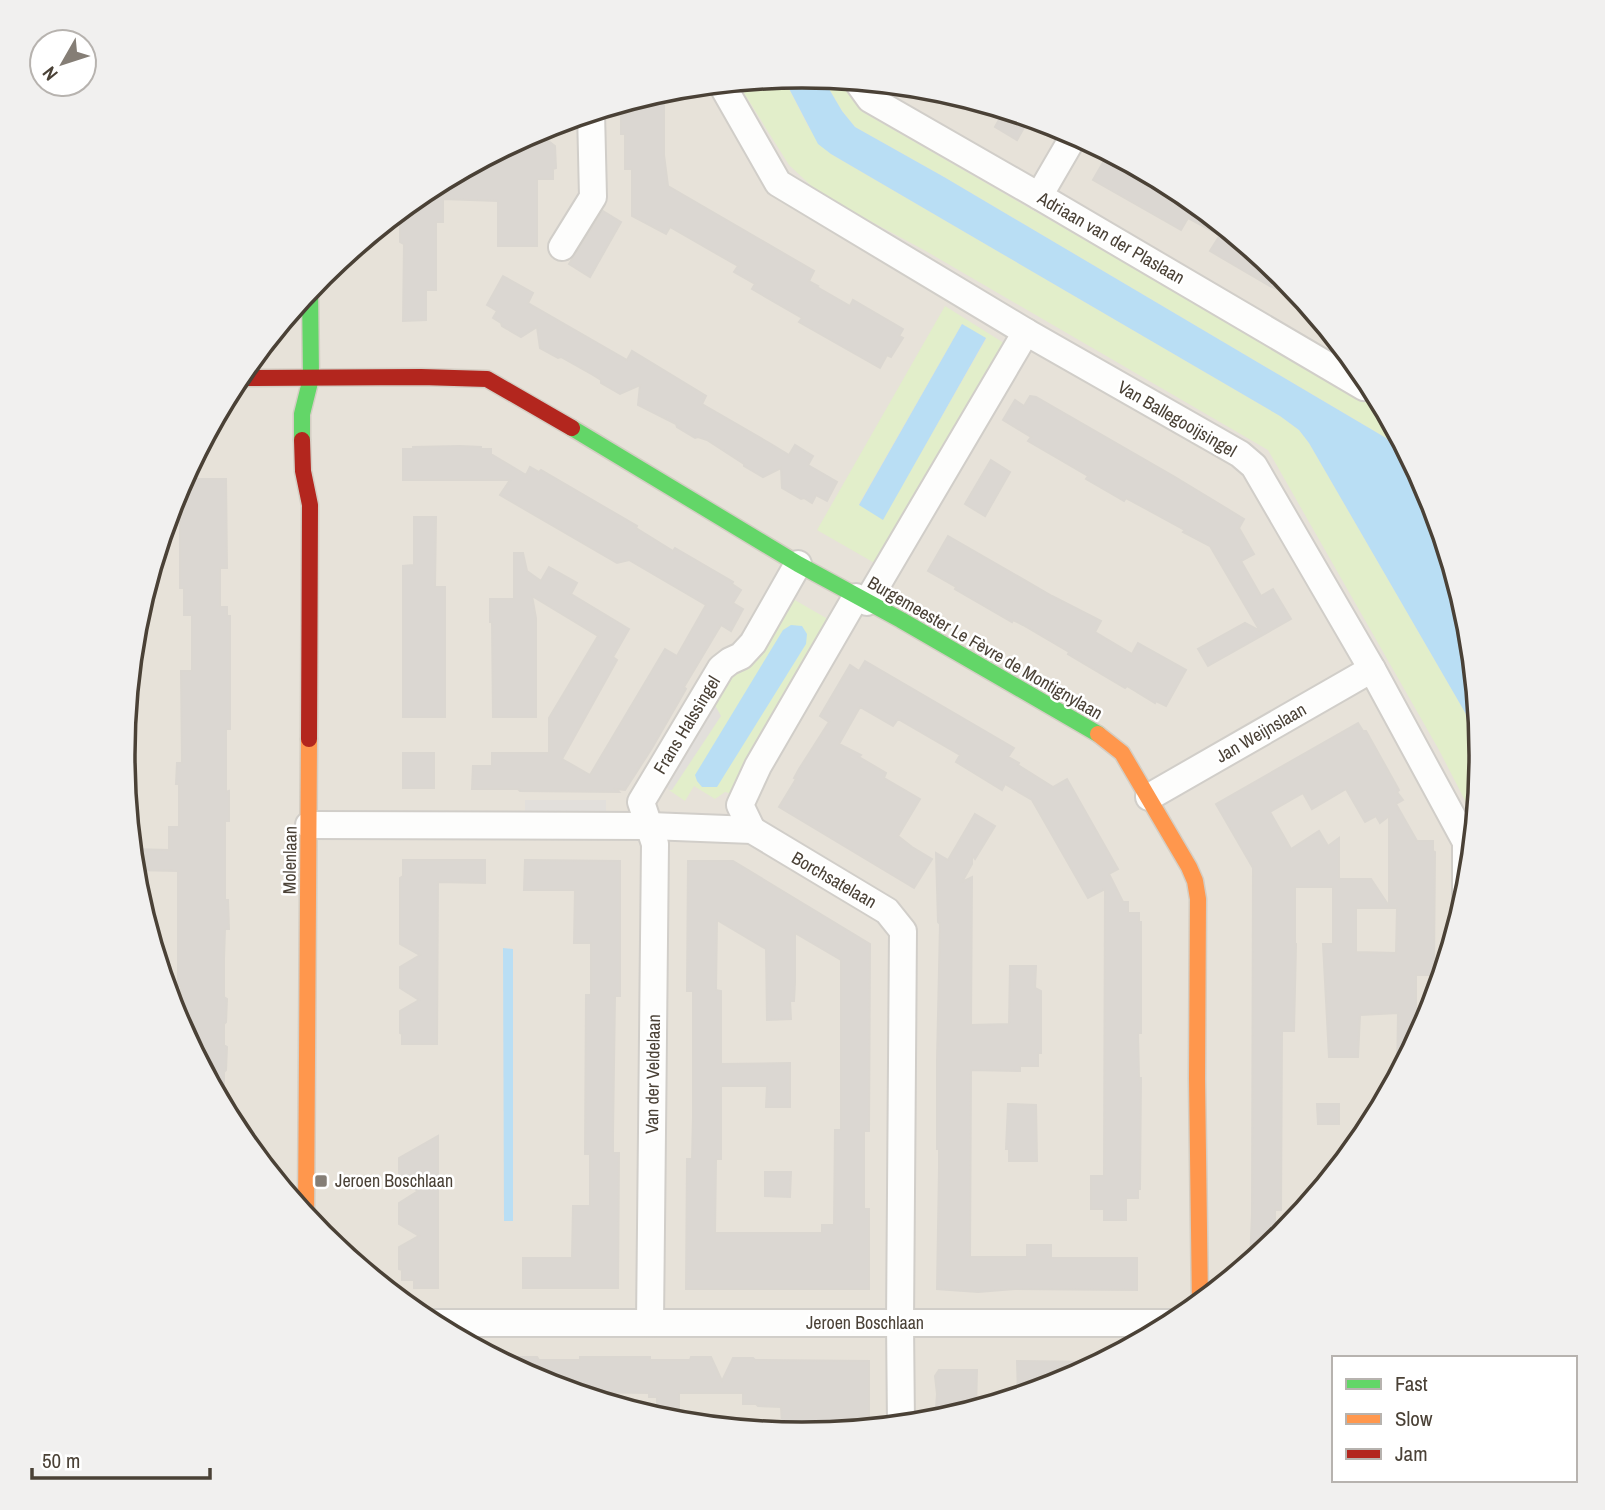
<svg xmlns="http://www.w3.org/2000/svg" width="1605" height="1510" font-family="'Archivo Narrow',sans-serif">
<rect width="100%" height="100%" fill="#f3f0ec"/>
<circle fill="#e7e2d9" cx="802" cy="755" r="678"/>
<g fill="#e2eeca" fill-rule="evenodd">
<path d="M783,77L809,128L831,154L1280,416L1299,430L1309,443L1481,740L1482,755L1477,810L1472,814L1439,750L1268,450L924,250L820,194L789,165L737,82Z"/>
<path d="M822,77L839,79L861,111L1362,400L1376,393L1431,495L1443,535L1394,447L1386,438L944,177L855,127L842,111Z"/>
<path d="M945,306L1007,345L878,565L817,530ZM962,324L986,339L883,519L859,504Z"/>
<path d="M786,595L833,622L733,794L725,792L715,799L694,786L685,801L669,790H672L711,698Z"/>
</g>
<g fill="#e2dfdb">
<path d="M711,698L721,716L672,790H669L661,779Z"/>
<rect x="525" y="800" width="81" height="16"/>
</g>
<g fill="#b9def4">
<path d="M803,75L822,77L842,111L855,127L944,177L1386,438L1394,447L1443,535L1469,623L1481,740L1309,443L1299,430L1280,416L831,154L818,144L783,77Z"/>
<path d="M962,324L986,338L883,520L859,505Z"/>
<path d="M791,625L802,626L807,634L806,644L717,787H702L697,781L695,775L783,630Z"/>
<path d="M503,948L513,949V1221H504Z"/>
</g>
<g fill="#dbd7d2" stroke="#dbd7d1" stroke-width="2" fill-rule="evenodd">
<path d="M664,90V155L668,186L814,271L809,281L818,286L817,287L850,306L853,300L903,329L899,336L903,338L891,357L887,355L880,368L799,322L802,318L752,289L755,284L734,272L738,266L670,227L666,234L632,216V169H625V134H621V112H631V100Z"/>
<path d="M1005,109L1030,117L1017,140L995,127Z"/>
<path d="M535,131L555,146L556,168L553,169V179H537V246H498V201L443,199V222H436V290H426V320L403,321L404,244L400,242V210L425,190Z"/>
<path d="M1109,152L1180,190L1283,275L1305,301L1270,286L1210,251L1220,235L1188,218L1181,230L1093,180Z"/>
<path d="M603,211L621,222L590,277L569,264Z"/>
<path d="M503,276L533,293L528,303L627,360L632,351L706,396L702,404L771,444L789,455L795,445L813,456L808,465L837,482L827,501L816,495L812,503L804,498L801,499L782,488L781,468L763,477L744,466V464L707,440L698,437L695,438L677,427L676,424L638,405L640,385L620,394L601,383V380L593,375L561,357L558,358L540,348L537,327L521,337L502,326L501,323L493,318L497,311L487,305Z"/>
<path d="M1030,396L1036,397L1175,477L1244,519L1239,528L1254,554L1241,561L1261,596L1273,589L1291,619L1208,666L1198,649L1245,623L1260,631L1210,546L1183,532L1185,530L1126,498L1124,501L1086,479L1088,476L1028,441L1031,437L1003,420L1015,400L1024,406Z"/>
<path d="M460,446L481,447V449H491V454L526,475L530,467L539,472L541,470L637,526L636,528L673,551L675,548L733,582L732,584L741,590L733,603L743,609L731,631L721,625L684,687L686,689L652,748L625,790L616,789L619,792L520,791L518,789H472L473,766H492V753H549V718L598,636L532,596L536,618V717H493L492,622H490V599H514V553H523L527,571L541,581L549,567L577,583L571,594L629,629L613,657L617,660L562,759L590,775L665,649L677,656L706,605L629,560L617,563L500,495L510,480H403V449H413V447Z"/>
<path d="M991,460L1010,472L985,516L965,504Z"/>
<path d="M183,479H226L227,568H220V607H227V616H230V729H226V792L229,791V821H225V900H228L229,929H225L224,959V997L227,999L226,1022L224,1024V1045L227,1047L226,1070L224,1072V1108L181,1027V986H178V871L134,870L132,849L169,850V827H179V784H176L177,763H182L181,671H192V615H184V588H180V484Z"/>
<path d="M414,517H436L435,587H445V717H403V566L414,565Z"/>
<path d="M948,536L1052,596L1101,621L1095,632L1132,654L1138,643L1186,670L1166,706L1156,701L1155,703L1127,686L1125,688L1068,654L1069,652L1023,625L1013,620L1012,622L955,589L956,587L928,571Z"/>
<path d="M865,661L1014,748L1008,757L1019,763L1018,765L1053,787L1067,779L1118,869L1109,874L1123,902H1128V913H1139V922H1141V1033H1138L1139,1078H1141L1140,1189H1138V1198H1126V1220H1104V1209H1091V1176H1104L1105,889L1088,898L1032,800L1005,784L1002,790L956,762L960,755L898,719L893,726L860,707L839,744L861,755L859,757L886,773L884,778L920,799L898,836L912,847L932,859L914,888L779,807L796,779L794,778L799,769L829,722L820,716L850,665L859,671Z"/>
<path d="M1358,723L1363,731H1366L1399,790L1397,792L1403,800L1396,804L1417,841H1433V851L1435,852L1434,964L1432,965V975H1416V1012H1431L1397,1077L1398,1013L1360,1015L1358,1057H1329L1323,944H1333V887H1295V944H1296L1294,1031H1282L1281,1210H1275V1242L1250,1263L1252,1214L1253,868L1216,804ZM1346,789L1365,822L1376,816L1380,823L1389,816V906L1371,879H1339V838L1328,846L1319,831L1291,849L1270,812L1303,793L1312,809ZM1356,908H1397L1396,953L1356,952Z"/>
<rect x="403" y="753" width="31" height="35"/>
<path d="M975,814L995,826L975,859L972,855V864L962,882L972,877L971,1025L1009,1024L1010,966H1036L1035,988L1041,991V1053H1038V1066H1020V1071L971,1070L970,1257H1027V1245H1051V1258H1137V1290L1015,1289L978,1292L937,1289L939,1168V1149H937V1060L940,924L938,922L936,853L948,860Z"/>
<path d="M403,860H485V883L438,882L437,1044H402V1034L400,1033V1011L419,1000L400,988V967L420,955L400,944V878L403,876Z"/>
<path d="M525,860L620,861V996H615L613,1134V1153H619L618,1288H523V1258H572L573,1206H590V1154H585L586,995H591V943H574L575,890H524Z"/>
<path d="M688,861H733L870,944L869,1131H864V1209H869V1289H686L687,1159H692L693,1117V991H687ZM717,920L766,949L767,1020L791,1019L790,1001H794L795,983V933L841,960V1130H835L834,1225H822V1233H715L716,1159H721V1086H767L766,1107H790V1063L721,1064V991L716,990Z"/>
<path d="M1008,1104L1036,1105L1037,1161H1009V1149H1006Z"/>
<path d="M1317,1104H1339V1124H1318Z"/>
<path d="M438,1136V1288H414V1280H402V1270L399,1269V1247L419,1236L399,1224V1203L418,1191L399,1180V1158Z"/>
<path d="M765,1172H791L790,1197L765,1196Z"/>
<path d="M494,1357H537L539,1360H580V1357H650V1360H690L691,1357H711L722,1381L733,1358H753L755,1360L869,1361V1428L823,1433V1423L782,1425L781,1407L758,1406L756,1404H743V1393H679V1412H657V1397H649V1393L574,1392L542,1383Z"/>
<path d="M1017,1361L1102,1362L1062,1383L1018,1396Z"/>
<path d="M939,1370H977L976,1409L935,1422L937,1394L935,1376Z"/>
</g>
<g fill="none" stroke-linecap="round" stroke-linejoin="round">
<g stroke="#d1cec9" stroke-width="30">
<g id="street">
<path d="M857,81L870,99L1039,196L1364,387L1371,383"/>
<path d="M721,83L778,183L1026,332L1240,454L1254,466L1372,669L1466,842V899"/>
<path d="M1039,196L1075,134"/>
<path d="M562,247L593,197L591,112"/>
<path d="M867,602L1026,332"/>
<path d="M1149,797L1372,669"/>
<path d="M309,825L650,826L752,830L887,911L903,931L900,1323L901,1425"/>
<path d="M752,830L740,805L758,766L856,597"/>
<path d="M429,1323H1174"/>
<path d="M650,1323L655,844L641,802L721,668L730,661L741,656L753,643L798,564"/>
</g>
</g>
<g stroke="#d4cec4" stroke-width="19">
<g id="fast">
<path d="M572,428L798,564L901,620L1098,734"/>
<path d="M302,440V414L311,378L310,288"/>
</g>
</g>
<g stroke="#d4cec4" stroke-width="19">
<g id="slow">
<path d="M1098,734L1122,753L1189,867L1195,881L1198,899L1197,1079L1200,1304"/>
<path d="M306,1216L309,739"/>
</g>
</g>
<g stroke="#d4cec4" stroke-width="19">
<g id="jam">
<path d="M237,378L421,377L487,379L572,428"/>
<path d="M302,440L303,471L310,505L309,739"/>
</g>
</g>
<use href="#street" stroke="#fdfdfc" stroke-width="26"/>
<use href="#fast" stroke="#63d668" stroke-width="16"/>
<use href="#slow" stroke="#ff974d" stroke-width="16"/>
<use href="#jam" stroke="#b3261e" stroke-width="16"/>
</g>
<rect fill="#857e76" stroke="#fff" stroke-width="2.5" x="314" y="1174" width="14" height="14" rx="3.5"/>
<g text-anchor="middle" stroke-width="5" stroke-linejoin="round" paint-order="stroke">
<g font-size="18" fill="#4a4136" stroke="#fff">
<text transform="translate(1111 238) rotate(30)" y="6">Adriaan van der Plaslaan</text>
<text transform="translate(1177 419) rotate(30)" y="6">Van Ballegooijsingel</text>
<text transform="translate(985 648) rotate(30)" y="6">Burgemeester Le Fèvre de Montignylaan</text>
<text transform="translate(687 725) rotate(-59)" y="6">Frans Halssingel</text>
<text transform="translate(1261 733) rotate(-30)" y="6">Jan Weijnslaan</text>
<text transform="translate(290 860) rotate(-89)" y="6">Molenlaan</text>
<text transform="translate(834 880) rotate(30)" y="6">Borchsatelaan</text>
<text transform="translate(653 1074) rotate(-89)" y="6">Van der Veldelaan</text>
<text x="865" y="1329">Jeroen Boschlaan</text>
</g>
<g font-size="18" fill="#4a4136" stroke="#fff" text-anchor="start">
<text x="335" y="1187">Jeroen Boschlaan</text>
</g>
</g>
<path d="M0 0H1605V1510H0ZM135 755a667 667 0 1 1 1334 0a667 667 0 1 1-1334 0Z" fill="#f1f0ef" fill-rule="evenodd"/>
<path fill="none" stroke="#4a4136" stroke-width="3.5" d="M135 755a667 667 0 1 1 1334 0a667 667 0 1 1-1334 0Z"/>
<rect x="1332" y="1356" width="245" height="126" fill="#ffffff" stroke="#b7b3af" stroke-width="2"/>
<rect x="1346" y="1379" width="35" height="10" fill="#63d668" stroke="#b7b3af" stroke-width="2"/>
<text x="1395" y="1391" font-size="21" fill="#4a4136">Fast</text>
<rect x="1346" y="1414" width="35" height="10" fill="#ff974d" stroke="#b7b3af" stroke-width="2"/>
<text x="1395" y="1426" font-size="21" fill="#4a4136">Slow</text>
<rect x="1346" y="1449" width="35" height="10" fill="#b3261e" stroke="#b7b3af" stroke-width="2"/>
<text x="1395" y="1461" font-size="21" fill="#4a4136">Jam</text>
<g transform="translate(63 63) rotate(231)"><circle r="33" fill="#ffffff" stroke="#b7b3af" stroke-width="2"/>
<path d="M0-5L12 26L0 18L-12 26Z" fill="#857e76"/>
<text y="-10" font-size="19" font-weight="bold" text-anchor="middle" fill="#4a4136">N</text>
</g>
<path d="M32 1468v10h178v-10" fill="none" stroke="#4a4136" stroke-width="3.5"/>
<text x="42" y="1468" font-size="21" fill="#4a4136" stroke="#ffffff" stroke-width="5" paint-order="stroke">50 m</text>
</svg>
